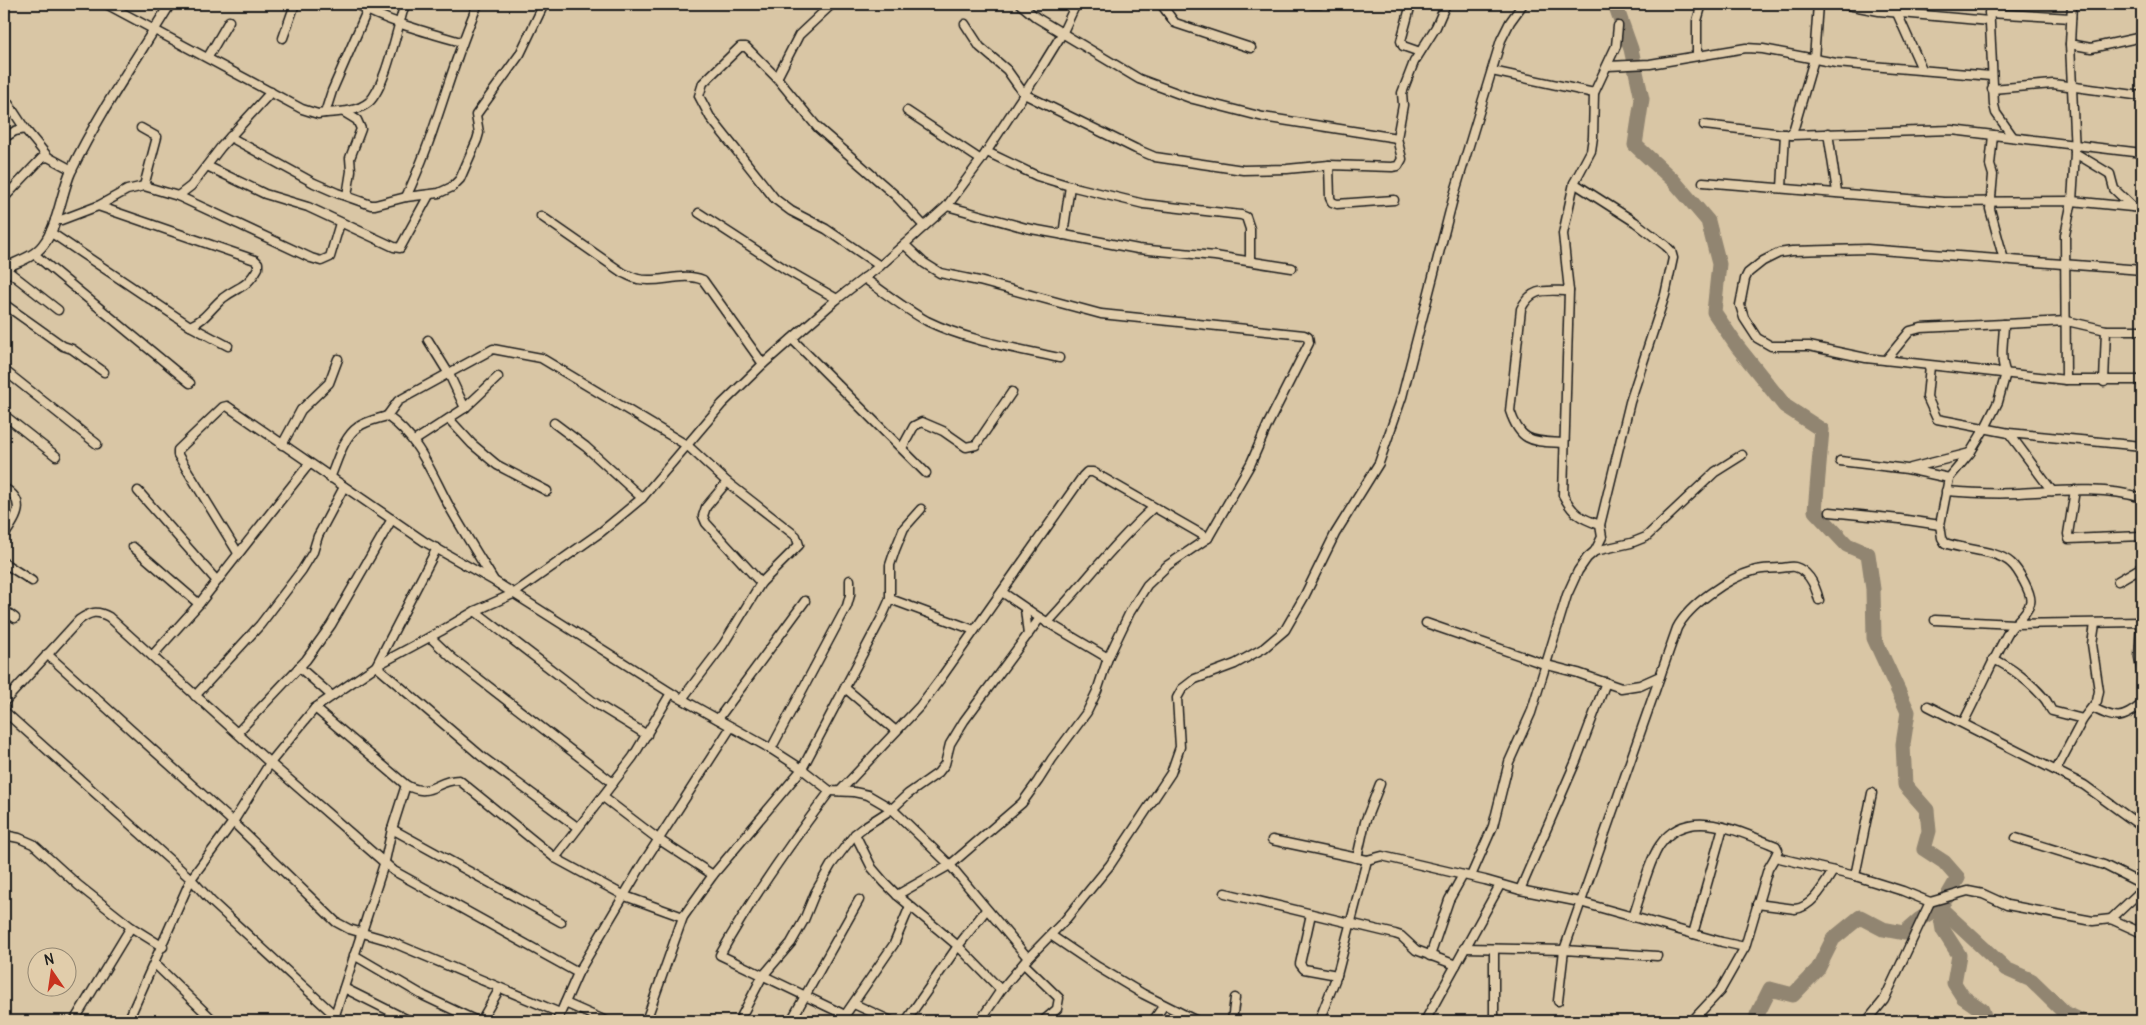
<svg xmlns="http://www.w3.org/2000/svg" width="2146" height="1025" font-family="Delius,sans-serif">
<rect width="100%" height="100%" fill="#d9c6a5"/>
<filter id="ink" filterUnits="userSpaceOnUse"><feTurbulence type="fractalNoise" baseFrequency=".02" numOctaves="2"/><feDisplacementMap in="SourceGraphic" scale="10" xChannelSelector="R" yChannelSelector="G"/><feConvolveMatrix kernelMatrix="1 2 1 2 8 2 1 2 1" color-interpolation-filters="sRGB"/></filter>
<g filter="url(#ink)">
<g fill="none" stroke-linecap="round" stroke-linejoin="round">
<g stroke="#918571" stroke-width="15">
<path d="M1615,4L1631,49L1642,99L1635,145L1673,180L1708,221L1719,264L1714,312L1737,346L1785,406L1822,430L1815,511L1847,545L1868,554L1873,589L1874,638L1908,712L1903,744L1905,785L1927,810L1929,831L1924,849L1944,862L1958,878L1947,897L1939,907L1920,919L1904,933L1883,929L1860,917L1833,939L1818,969L1793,995L1770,989L1757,1015L1758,1021"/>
<path d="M1939,907L2006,969L2031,980L2065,1013L2082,1021"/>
<path d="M1939,907L1943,930L1959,955L1954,983L1963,997L1982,1010L1986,1021"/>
</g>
<g stroke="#1c1c1c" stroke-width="11">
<g id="minor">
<path d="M106,4L302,109L318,114L325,113L332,91L370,4"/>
<path d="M355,4C388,22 426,32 461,42"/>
<path d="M653,4H660"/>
<path d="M1020,4L1037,18L1139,79L1193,99L1263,117L1397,138"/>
<path d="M1161,4L1175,23L1251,48"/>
<path d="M1312,4H1320"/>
<path d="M1411,4L1401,41L1403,46L1420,52"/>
<path d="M1842,4L1879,11L1989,21"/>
<path d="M1899,4L1897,13L1922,69"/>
<path d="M1989,4L1994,105L1996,113L2013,137"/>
<path d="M1989,13L2071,18"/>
<path d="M965,24L980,47L1007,70L1024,94L1136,149L1155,157L1243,170L1287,169L1329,165L1392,167L1398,166L1402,159L1397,138L1403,105L1402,93L1414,62L1436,27L1446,4"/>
<path d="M283,38L295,4"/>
<path d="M2070,44L2091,48L2142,37"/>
<path d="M1697,55V21L1701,7"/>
<path d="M208,57L229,21"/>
<path d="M1608,66L1650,64L1746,48L1763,49L1836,63L1991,76"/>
<path d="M1492,71L1594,93"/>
<path d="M777,78L799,35L832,4"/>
<path d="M1992,89L2053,84L2142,96"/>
<path d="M4,97L25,129L48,157"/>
<path d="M907,111L981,160"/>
<path d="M344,112L357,120L361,129L350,158L351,171L347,196"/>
<path d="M325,113C340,112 357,112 369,102C386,86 397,28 405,4"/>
<path d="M1704,125L1792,135L1952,130L2142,153"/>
<path d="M141,128L157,137L144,186"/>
<path d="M1828,133L1837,192"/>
<path d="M1792,135L1814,59L1818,4"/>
<path d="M1993,135L1990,165L1993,175L1990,209L2004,260"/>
<path d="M230,137L314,183L337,193L371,205H375L406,197L439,193L452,187L460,179L477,140L479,133L476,115L520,54L544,4"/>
<path d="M4,138L15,131L25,129"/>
<path d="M987,152L1037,176L1070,186L1144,204L1241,215L1246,217L1250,229V261"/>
<path d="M2075,153L2110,174L2114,189L2133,207"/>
<path d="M1329,165L1330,198L1332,202L1337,204L1394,200"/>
<path d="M207,166L265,194L308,207L394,247L400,248L429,195"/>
<path d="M1703,182L1944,202L2072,201L2142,208"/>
<path d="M1782,188L1785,134"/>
<path d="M178,196L191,186L221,147L271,92"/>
<path d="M406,197C436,135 450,67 478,4"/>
<path d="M4,198L42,158L48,157L72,170"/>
<path d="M947,206L1026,228L1070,236L1138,249L1215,256L1292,268"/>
<path d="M699,213L785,269L837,299"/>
<path d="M541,216L623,273C628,275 633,278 638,279C660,284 682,271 703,280L763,364"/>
<path d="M55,220H61L98,206L127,190L144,186L178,196L311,258L321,261L330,257L340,223"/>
<path d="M50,232L190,326C205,320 211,308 223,298C240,285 246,289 258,268V263L255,260L98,206"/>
<path d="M1063,235L1070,186"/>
<path d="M34,254L190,383"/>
<path d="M880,266L826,229L791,211L775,199L710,117L699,96L703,83L740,47H746L777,78L818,128L896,196L924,226"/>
<path d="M4,268L58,310"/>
<path d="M2142,270L1867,249L1792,251L1779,253L1763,261L1748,273L1745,279L1740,305L1744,318L1757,338L1771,346H1809L1866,358L2066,380H2142"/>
<path d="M864,278C885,293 905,309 927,321C968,341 1015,348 1059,358"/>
<path d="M4,304L63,346L72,349L104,372"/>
<path d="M190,326L228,346"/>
<path d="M792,339L926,473"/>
<path d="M1886,360L1910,331L1921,328L2067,321L2106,330H2142"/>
<path d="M1930,366L1927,397L1937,419L2009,433L2142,446"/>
<path d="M4,370L97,444"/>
<path d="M2066,380L2065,235L2072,201L2075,153L2070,44L2072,4"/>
<path d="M2104,382L2106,330"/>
<path d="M465,408L498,377"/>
<path d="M4,415L56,456"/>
<path d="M387,416L398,401L493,349L541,358L688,446L727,482L796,536L799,545L761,583L723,645L682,699"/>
<path d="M449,419L472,444L497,465L547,491"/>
<path d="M554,423L586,447L642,498"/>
<path d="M2009,433L2052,491"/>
<path d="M414,441L465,408L449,374L428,340"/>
<path d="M1563,443C1534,441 1521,444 1510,411L1521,309C1532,286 1547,291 1569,291"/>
<path d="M282,445L301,410L329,383L338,359"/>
<path d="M902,448L914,426L922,422L943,431L966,447L976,445L1012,392"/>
<path d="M1840,461L1907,469L1949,478"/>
<path d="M1911,468L1970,453"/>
<path d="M330,478C337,462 343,437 358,427C366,421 378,419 387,416C420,439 431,473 449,506C463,531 478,555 493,579"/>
<path d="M727,482L706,507L703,516L706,523L761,583"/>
<path d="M4,488C28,502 16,518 4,536"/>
<path d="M2075,490L2068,534L2069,539L2142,536"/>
<path d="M138,491L217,581"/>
<path d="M1946,491C1970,493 1995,494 2019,493C2058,491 2104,486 2142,498"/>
<path d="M1830,512L1900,519L1940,525"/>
<path d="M1600,525C1580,518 1573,514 1563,495L1569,291L1563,234L1574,183L1591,151L1593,137L1594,93L1616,46L1618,26"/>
<path d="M133,547L199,604"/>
<path d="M437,548L376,666L481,756L577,827"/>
<path d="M1595,551L1631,543L1646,537L1715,472L1742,455"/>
<path d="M238,553L178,455V450L223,407L227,406L425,542L494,581L671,693L771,749L802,769L830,791L854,792L868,795L892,809L950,865L1028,958"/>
<path d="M4,563L32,581"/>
<path d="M2118,581L2142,567"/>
<path d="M1002,592L1040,618L1108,658"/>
<path d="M890,599L974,630"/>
<path d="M1025,609L1028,635"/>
<path d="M4,610L15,618"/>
<path d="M475,611L595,703L647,735"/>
<path d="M1935,620L2014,624L2142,622"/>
<path d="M2141,622L2139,657L2142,676"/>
<path d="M1047,623C1083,585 1114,543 1153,508"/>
<path d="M1426,623L1547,665L1578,673L1621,688L1640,685L1660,676"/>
<path d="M430,637L452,658L613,783"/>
<path d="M47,654L233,822L336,922L349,929L387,940L560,1013"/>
<path d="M152,656L199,604L309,464"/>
<path d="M1993,659C2010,666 2032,684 2044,698C2048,702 2049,707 2052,711L2083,719"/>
<path d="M299,667L332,696"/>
<path d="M845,688L896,731"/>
<path d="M195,696L260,625L302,570L313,552L318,536L344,487"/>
<path d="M4,702L79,620C90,612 97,610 109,617L270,763L394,871L578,973"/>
<path d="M1928,706L2084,785L2142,827"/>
<path d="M315,708L406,785"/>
<path d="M2093,708C2116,719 2121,721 2142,704"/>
<path d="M4,711L191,879L211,901L341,1021"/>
<path d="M718,719L805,601"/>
<path d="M1963,723C1979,693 1992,661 2009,631C2015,622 2028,613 2030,603C2033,595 2018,569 2011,563C1997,550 1964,550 1945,543L1942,538L1940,525L1949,478L1970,453L1985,428L1998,402L2006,373C1999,359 2004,339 2004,324"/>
<path d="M237,733L306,660L331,625L392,519"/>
<path d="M771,749L847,606L850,595V580"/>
<path d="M2056,770L2083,719L2097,701L2099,691L2092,644L2095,624"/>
<path d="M830,791C790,844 752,897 720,955L845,1015"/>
<path d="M840,791L920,706L941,678L1083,476L1087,472H1093L1208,538"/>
<path d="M603,797L658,839L713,875"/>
<path d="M392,829L561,922"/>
<path d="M855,834L872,868L884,882L897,895L958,946L1001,990"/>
<path d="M4,835L19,838L33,844L78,885L131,927L163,947"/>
<path d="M2016,838L2104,865L2142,884"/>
<path d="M1272,840L1367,860L1382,856L1395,859L1485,880L1520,890L1580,902L1722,942L1745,947L1768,869L1775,857L1855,876L1903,891L1930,902L1968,891L1983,894L2007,905L2093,921L2111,919L2142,933"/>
<path d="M555,858L633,757L671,693"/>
<path d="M1357,858L1365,822L1380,784"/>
<path d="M1471,876L1493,826L1509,762L1531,713L1567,595L1578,571L1587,558L1595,551L1602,537L1600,525L1630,402L1665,295L1673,258L1671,251L1666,246L1635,222L1574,183"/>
<path d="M1855,876L1872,793"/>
<path d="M1520,890L1576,761L1606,682"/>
<path d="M1225,893L1395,934L1401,936L1416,950L1456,965"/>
<path d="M897,895L950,865L1022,803L1038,781L1052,759L1087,712L1097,691L1108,658L1130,612L1147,585L1168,565L1208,538L1251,463L1268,424L1309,343L1308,337L1304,335L1101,314L979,281L940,273L924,263L905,245"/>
<path d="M1757,904L1795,909C1813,907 1824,885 1833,871"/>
<path d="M1311,914L1300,964L1304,969L1337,975"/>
<path d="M1633,917C1640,898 1649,860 1660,845C1688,804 1741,833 1776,846L1778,850L1775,857"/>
<path d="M2111,919L2142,890"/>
<path d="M1693,934L1723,827"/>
<path d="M1052,936L1098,967L1143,994L1197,1021"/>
<path d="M1464,948L1564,950L1677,628C1689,605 1728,578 1753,571C1761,568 1771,569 1780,568C1784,568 1791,566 1795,567C1810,571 1816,588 1819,600"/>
<path d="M354,955L424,996L477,1021"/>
<path d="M1430,956L1449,900L1463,875"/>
<path d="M155,964L214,1021"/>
<path d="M1024,964L1059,998L1057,1009L1043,1021"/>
<path d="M344,988L410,1021"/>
<path d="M1558,1001L1564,950L1657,956"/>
<path d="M565,1003L606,1021"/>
<path d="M854,1004L891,1021"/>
<path d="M335,1015L385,861L392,829L406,785C432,799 434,780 459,780L555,858L625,896L683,917"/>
<path d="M74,1021L131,927"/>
<path d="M128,1021L191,879L233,822L270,763L315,708L376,666L441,631L475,611L513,594L601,532L642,498L722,404L763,364L837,299L880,266L947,206L981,160L1038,73L1062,34L1076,4"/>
<path d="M481,1021L500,988"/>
<path d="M557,1021L578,973L642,865L731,727"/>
<path d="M646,1021L683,917L713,875L802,769L881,619L890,599V565L895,550L904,528L921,509"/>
<path d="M739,1021L762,977L791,943L804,920L815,893L831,865L855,834L864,827L892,809L908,794L938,773L945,764L950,744L964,721L1040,618"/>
<path d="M791,1021L859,900"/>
<path d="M841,1021L894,944L910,906"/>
<path d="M906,1021L958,946L986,910"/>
<path d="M980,1021L1001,990L1028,958L1066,919L1110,865L1171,773L1180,747L1177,698L1182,689L1195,679L1235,664L1264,648L1285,630L1304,597L1335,534L1379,463L1402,397L1454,195L1501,40L1510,22L1523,4"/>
<path d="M1153,1021L1164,1005"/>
<path d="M1232,1021L1235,998"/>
<path d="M1319,1021L1337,975L1367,860"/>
<path d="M1425,1021L1500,885"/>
<path d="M1494,1021V949"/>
<path d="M1692,1021L1720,991L1745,947"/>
<path d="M1867,1021L1884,1000L1930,902"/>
</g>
</g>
<g stroke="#1c1c1c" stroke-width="12">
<path id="tertiary" d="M4,268C17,262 34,257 43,245C58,227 61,193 71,171C100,111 136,60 170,4"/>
</g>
<use href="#minor" stroke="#e1cdab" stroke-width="8"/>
<use href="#tertiary" stroke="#e1cdab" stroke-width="9"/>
</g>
</g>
<rect width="2146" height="1025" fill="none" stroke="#e1cdab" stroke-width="20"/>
<rect x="10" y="10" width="2126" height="1005" fill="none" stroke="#1c1c1c" stroke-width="2" filter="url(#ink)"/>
<g transform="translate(52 972) rotate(347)"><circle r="24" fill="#e1cdab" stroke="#928672"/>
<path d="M0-4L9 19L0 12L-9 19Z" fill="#c8321e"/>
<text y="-8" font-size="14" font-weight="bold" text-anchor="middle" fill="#1c1c1c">N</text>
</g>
</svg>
